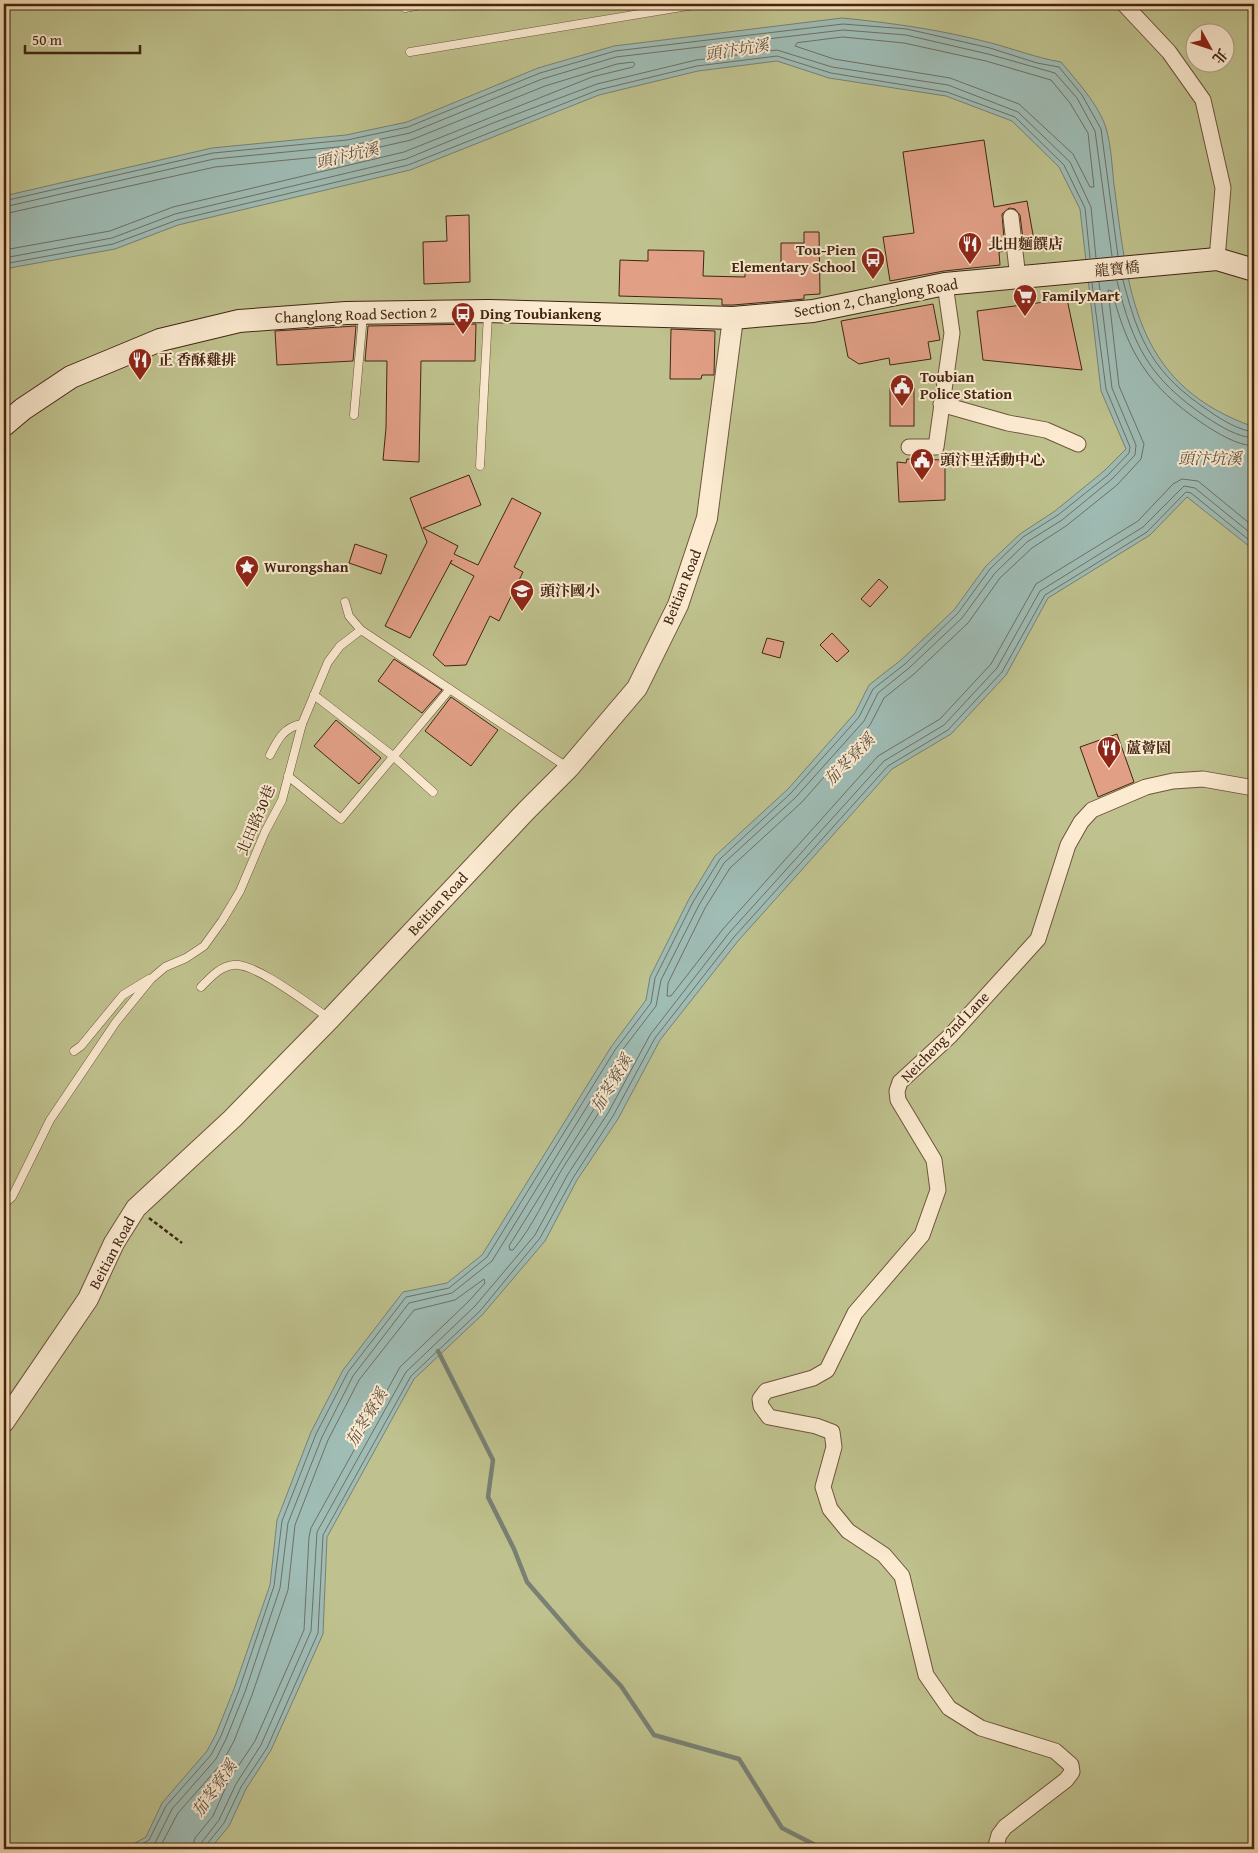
<svg xmlns="http://www.w3.org/2000/svg" width="1258" height="1853" font-family="'Gentium Book Plus','Noto Serif TC',serif">
<rect width="100%" height="100%" fill="#fae0b8"/>
<filter id="stains"><feTurbulence type="fractalNoise" baseFrequency=".004" numOctaves="4"/><feColorMatrix values="0 0 0 0 .2 0 0 0 0 .09 0 0 0 0 .02 0 0 0 .5 -.17"/></filter>
<radialGradient id="worn" r=".72"><stop offset=".6" stop-color="#630" stop-opacity="0"/><stop offset="1" stop-color="#630" stop-opacity=".3"/></radialGradient>
<path fill="#bfc28e" stroke="#807450" fill-rule="evenodd" d="M4,4H1254V1849H4ZM1196,32H1226V62H1196Z"/>
<path fill="#9fbcb5" stroke="#798074" d="M842,18C893,23 942,30 991,43C1014,49 1037,58 1061,62C1076,80 1099,105 1106,128C1112,148 1112,172 1115,192C1129,300 1138,386 1254,427V550L1187,497L1150,535L1048,598L1006,675L951,734L892,769L738,941L660,1040L618,1119L577,1180L545,1241L483,1314L414,1379L327,1537L323,1634L271,1750L246,1789L229,1826L210,1849H124L146,1837L162,1803L207,1751L216,1734L234,1689L270,1585L277,1520L311,1432L343,1370L403,1292L447,1283L482,1255L611,1047L646,1000L650,977L689,899L715,856L788,789L855,713L869,685L901,660L954,610L986,566L1020,534L1055,511L1104,471L1126,449L1101,391L1080,209L1059,167L1012,121L946,96L829,78L777,61L698,71L599,95L410,170L178,225L115,249L4,269V196L212,148L346,135L407,122L538,68L614,46Z"/>
<g fill="none" stroke-linecap="round" stroke-linejoin="round">
<g stroke="#707064" stroke-width="1">
<path d="M843,37L904,43L986,61L1051,80L1070,103L1088,133L1094,187H1090L1073,154L1019,104L950,78L834,59L795,46L797,43Z"/>
<path d="M4,201L213,153L347,140L408,127L540,73L615,51L843,24L907,29L990,48L1037,63L1059,67L1082,95L1101,129L1118,256"/>
<path d="M4,207L214,159L348,146L410,133L542,79L616,57L843,30L906,35L988,54L1055,73L1077,98L1095,131L1112,256"/>
<path d="M4,214L215,167L349,154L411,140L545,86L617,64L633,62L635,64L633,67L592,77L404,152L173,207L110,231L4,250"/>
<path d="M4,258L112,238L175,214L406,159L493,123L597,84L696,60L777,50L832,67L948,85L1018,112L1070,162L1091,207L1096,258"/>
<path d="M4,264L113,244L177,220L408,165L598,90L697,66L777,56L831,73L947,92L1015,117L1064,165L1085,208L1090,258"/>
<path d="M1123,280C1139,343 1154,374 1209,411C1222,420 1238,430 1254,432"/>
<path d="M1117,281C1133,346 1149,378 1206,417C1220,426 1237,437 1254,438"/>
<path d="M1254,446C1236,445 1217,433 1202,423C1148,386 1128,353 1112,291L1108,290L1119,386L1144,444L1141,459L1117,485L1066,526L1032,548L1000,578L968,623L914,674L884,698L870,725L802,802L730,868L705,908L668,983L667,996H671L723,929L878,756L940,719L991,664L1036,584L1138,521L1173,484L1182,479L1198,481L1254,527"/>
<path d="M611,1087L612,1090C597,1119 577,1144 561,1171C545,1198 533,1226 513,1250H510L509,1246L607,1088Z"/>
<path d="M134,1849L149,1840L166,1806L211,1755L221,1736L239,1690L274,1586L282,1521L316,1434L348,1372L406,1297L449,1288L487,1257L615,1050L651,1003L655,978L693,902L720,859L791,793L859,717L873,689L905,664L958,613L990,569L1023,537L1058,515L1108,475L1129,453L1130,447L1106,389L1092,283"/>
<path d="M147,1849L155,1843L172,1809L216,1759L226,1739L245,1692L280,1588L288,1523L322,1437L353,1376L409,1303L452,1293L492,1261L620,1053L656,1006L661,980L699,905L724,863L796,797L864,721L878,693L909,668L962,618L995,573L1027,542L1062,520L1112,479L1135,455L1136,445L1112,388L1099,282"/>
<path d="M159,1849L178,1813L222,1763L234,1741L252,1695L288,1590L295,1525L328,1440L359,1380L414,1310L455,1300L484,1279L485,1283L469,1301L400,1367L311,1528L309,1537L304,1630L255,1741L229,1780L213,1816L195,1838L192,1849"/>
<path d="M200,1849L202,1842L219,1820L236,1784L261,1745L311,1631L317,1532L406,1372L475,1306L535,1235L568,1174L608,1113L650,1035L729,933L884,761L944,725L997,668L1040,591L1143,527L1184,486L1195,488L1254,536"/>
<path d="M206,1849L207,1844L224,1823L241,1787L267,1748L318,1633L323,1535L411,1376L480,1311L540,1238L573,1178L613,1116L655,1038L734,937L888,766L948,730L1002,672L1045,595L1147,532L1186,492L1191,493L1254,544"/>
</g>
<path stroke="#798074" stroke-width="4.5" d="M438,1351L493,1460L488,1497L514,1549L527,1582L580,1643L621,1686L654,1735L739,1759L782,1828L823,1849"/>
</g>
<g fill="#e19f86" stroke="#412512">
<path d="M984,140L994,207L1027,201L1035,246L1024,247L1020,215L1015,209L1009,208L1002,214L1005,251L999,252L1000,265L944,271L890,281L883,237L914,233L903,152Z"/>
<path d="M469,215L470,282L424,284L423,242L447,241L446,216Z"/>
<path d="M804,232H819L820,294L804,295V299L733,305H722V299L619,296L620,260L648,261V250L704,251L703,276L745,277V271L781,270V243H804Z"/>
<path d="M1067,299L1082,370L983,360L977,311Z"/>
<path d="M933,304L940,340L928,342L931,359L890,365L889,358L859,364L848,357L841,321Z"/>
<path d="M476,324L475,361H421L419,462L383,460L386,428L387,361H365L368,326Z"/>
<path d="M356,326L353,361L277,365L275,331Z"/>
<path d="M671,329L715,331L714,375H702L701,379H670Z"/>
<rect x="890" y="388" width="24" height="38"/>
<path d="M907,459L945,460V500L899,502L897,462L906,463Z"/>
<path d="M469,475L481,505L423,528L458,546L454,554L478,565L512,498L541,513L514,567L523,572L499,621L490,616L466,665L445,666L433,655L474,576L450,563L452,560L410,638L385,626L427,542L410,498Z"/>
<path d="M355,544L387,555L381,574L349,563Z"/>
<path d="M879,579L888,587L870,607L861,599Z"/>
<path d="M832,633L849,651L837,662L820,645Z"/>
<path d="M767,638L784,642L780,658L762,653Z"/>
<path d="M394,659L442,690L422,713L378,681Z"/>
<path d="M451,697L498,730L471,766L425,731Z"/>
<path d="M336,720L381,758L359,784L314,746Z"/>
<path d="M1117,734L1134,782L1098,797L1080,747Z"/>
</g>
<g fill="none" stroke-linecap="round" stroke-linejoin="round">
<g stroke="#6f543c" stroke-width="9">
<g id="service">
<path d="M405,8L427,4"/>
<path d="M410,52L700,4"/>
<path d="M354,415L363,315"/>
<path d="M480,466L488,314"/>
<path d="M345,602L349,616L361,630"/>
<path d="M314,695L393,756L433,792"/>
<path d="M270,755C278,739 284,727 302,724"/>
<path d="M288,776L341,819L450,689"/>
<path d="M201,987C210,978 219,967 233,965C255,962 309,1005 329,1018"/>
<path d="M74,1051L81,1046L123,995L149,979"/>
<path d="M4,1204L12,1197L50,1120L116,1022L151,979L165,967L186,958L204,946L222,921L240,891L265,832L282,800L302,724L328,662L340,646L361,630L567,767"/>
</g>
</g>
<g stroke="#6f543c" stroke-width="17">
<g id="minor">
<path d="M1124,4L1169,52L1203,100L1223,188L1217,259"/>
<path d="M1011,217L1018,278"/>
<path d="M941,404L1008,423L1046,430L1078,444"/>
<path d="M909,447H936L952,333L945,284"/>
<path d="M1001,1849L996,1846L999,1835L1005,1827L1066,1780L1072,1772L1071,1765L1055,1751L981,1728L949,1708L926,1675L902,1576L884,1555L848,1531L830,1509L823,1487L834,1447L832,1432L816,1426L769,1417L761,1406L760,1399L766,1391L813,1378L827,1370L855,1313L922,1235L938,1190L934,1160L898,1100L897,1091L900,1082L950,1036L1038,939L1068,845L1081,822L1092,810L1146,787L1173,781L1203,779L1254,788"/>
</g>
</g>
<g stroke="#6f543c" stroke-width="22">
<path id="tertiary" d="M4,1422L88,1299L114,1243L136,1208L232,1119L330,1019L526,811L569,768L637,688L678,605L707,518L733,318"/>
</g>
<g stroke="#412512" stroke-width="24">
<path id="secondary" d="M4,425L23,409L71,377L160,340L239,321L346,313L488,311L733,318L813,311L945,284L1217,259L1254,270"/>
</g>
<path stroke="#412512" stroke-width="2.5" stroke-dasharray="4 2.5" stroke-linecap="butt" d="M149,1218L182,1243"/>
<use href="#service" stroke="#fcebd1" stroke-width="8"/>
<use href="#minor" stroke="#fcebd1" stroke-width="15"/>
<use href="#tertiary" stroke="#fcebd1" stroke-width="20"/>
<use href="#secondary" stroke="#fcebd1" stroke-width="22"/>
</g>
<defs>
<g id="restaurant-pin" transform="scale(1.25)"><path d="M0 17L-7.5 6A9.5 9.5 0 1 1 7.5 6Z" fill="#8f2418" stroke="#fcebd1"/><path d="M-5-6h1v4h1v-4h1v4h1v-4h1v5L-1.5 .5V6h-2V.5L-5-1ZM5-6V6H3V1.5H1.5Q1.5-4 5-6Z" fill="#fff"/></g>
<g id="bus-pin" transform="scale(1.25)"><path d="M0 17L-7.5 6A9.5 9.5 0 1 1 7.5 6Z" fill="#8f2418" stroke="#fcebd1"/><path d="M-5-6H5V4H4V6H2V4H-2V6H-4V4H-5ZM-3.5-4V0h7V-4ZM-3.5 1.2v1.5H-2V1.2ZM2 1.2v1.5H3.5V1.2Z" fill="#fff"/></g>
<g id="supermarket-pin" transform="scale(1.25)"><path d="M0 17L-7.5 6A9.5 9.5 0 1 1 7.5 6Z" fill="#8f2418" stroke="#fcebd1"/><path d="M-6-5.5h2.5l.6 2H6L4.5 2H-2.5L-4.4-4H-6ZM-1.5 3.2a1.3 1.3 0 1 0 .1 0ZM3 3.2a1.3 1.3 0 1 0 .1 0Z" fill="#fff"/></g>
<g id="civic-pin" transform="scale(1.25)"><path d="M0 17L-7.5 6A9.5 9.5 0 1 1 7.5 6Z" fill="#8f2418" stroke="#fcebd1"/><path d="M-.6-6.5H3V-4.5H.6V-3L4-1V1h2V6H-6V1h2V-1L-.6-3ZM-1.2 2.5V6h2.4V2.5Z" fill="#fff"/></g>
<g id="sight-pin" transform="scale(1.25)"><path d="M0 17L-7.5 6A9.5 9.5 0 1 1 7.5 6Z" fill="#8f2418" stroke="#fcebd1"/><path d="M0-6L1.8-2.2L6-1.7L2.9 1.2L3.7 5.4L0 3.3L-3.7 5.4L-2.9 1.2L-6-1.7L-1.8-2.2Z" fill="#fff"/></g>
<g id="school-pin" transform="scale(1.25)"><path d="M0 17L-7.5 6A9.5 9.5 0 1 1 7.5 6Z" fill="#8f2418" stroke="#fcebd1"/><path d="M0-5L7-2L0 1L-7-2ZM-4 1L0 2.5L4 1V4Q0 6-4 4Z" fill="#fff"/></g>
</defs>
<g fill-rule="evenodd">
<use href="#restaurant-pin" x="970" y="244"/>
<use href="#bus-pin" x="873" y="259"/>
<use href="#supermarket-pin" x="1025" y="296"/>
<use href="#bus-pin" x="463" y="314"/>
<use href="#restaurant-pin" x="140" y="360"/>
<use href="#civic-pin" x="902" y="386"/>
<use href="#civic-pin" x="922" y="460"/>
<use href="#sight-pin" x="247" y="567"/>
<use href="#school-pin" x="522" y="591"/>
<use href="#restaurant-pin" x="1109" y="748"/>
</g>
<g text-anchor="middle" stroke-width="4" stroke-linejoin="round" paint-order="stroke">
<g font-size="15" font-weight="bold" fill="#412512" stroke="#fcebd1" text-anchor="start">
<text x="988" y="249">北田麵饌店</text>
<text x="856" y="255" text-anchor="end">Tou-Pien<tspan x="856" dy="17">Elementary School</tspan></text>
<text x="1042" y="301">FamilyMart</text>
<text x="480" y="319">Ding Toubiankeng</text>
<text x="158" y="365">正 香酥雞排</text>
<text x="920" y="382">Toubian<tspan x="920" dy="17">Police Station</tspan></text>
<text x="940" y="465">頭汴里活動中心</text>
<text x="264" y="572">Wurongshan</text>
<text x="540" y="596">頭汴國小</text>
<text x="1126" y="753">蘆薈園</text>
</g>
<g font-size="15" fill="#412512" stroke="#fcebd1">
<text transform="translate(1117 269) rotate(-5)" y="5">龍寶橋</text>
<text transform="translate(876 298) rotate(-10)" y="5">Section 2, Changlong Road</text>
<text transform="translate(356 315) rotate(-2)" y="5">Changlong Road Section 2</text>
<text transform="translate(682 587) rotate(-68)" y="5">Beitian Road</text>
<text transform="translate(256 820) rotate(-67)" y="5">北田路30巷</text>
<text transform="translate(438 904) rotate(-47)" y="5">Beitian Road</text>
<text transform="translate(945 1037) rotate(-46)" y="5">Neicheng 2nd Lane</text>
<text transform="translate(112 1253) rotate(-62)" y="5">Beitian Road</text>
</g>
<g font-size="16" font-style="italic" fill="#5d5243" stroke="#fcebd1">
<text transform="translate(737 49) rotate(-9)" y="6">頭汴坑溪</text>
<text transform="translate(347 155) rotate(-13)" y="6">頭汴坑溪</text>
<text x="1210" y="464">頭汴坑溪</text>
<text transform="translate(849 759) rotate(-46)" y="6">茄苳寮溪</text>
<text transform="translate(611 1083) rotate(-59)" y="6">茄苳寮溪</text>
<text transform="translate(366 1417) rotate(-59)" y="6">茄苳寮溪</text>
<text transform="translate(214 1788) rotate(-55)" y="6">茄苳寮溪</text>
</g>
</g>
<rect width="1258" height="1853" fill="none" stroke="#fae0b8" stroke-width="20"/>
<rect x="5" y="5" width="1248" height="1843" fill="none" stroke="#412512" stroke-width="2.5"/>
<rect x="10" y="10" width="1238" height="1833" fill="none" stroke="#412512"/>
<g transform="translate(1210 48) rotate(130)"><circle r="24" fill="#fcebd1" stroke="#b19c85"/>
<path d="M0-4L9 19L0 12L-9 19Z" fill="#8f2418"/>
<text y="-8" font-size="14" font-weight="bold" text-anchor="middle" fill="#412512">北</text>
</g>
<path d="M25 45v8h115v-8" fill="none" stroke="#412512" stroke-width="2.5"/>
<text x="32" y="45" font-size="15" fill="#412512" stroke="#fcebd1" stroke-width="4" paint-order="stroke">50 m</text>
<rect width="100%" height="100%" filter="url(#stains)"/>
<rect width="100%" height="100%" fill="url(#worn)"/>
</svg>
